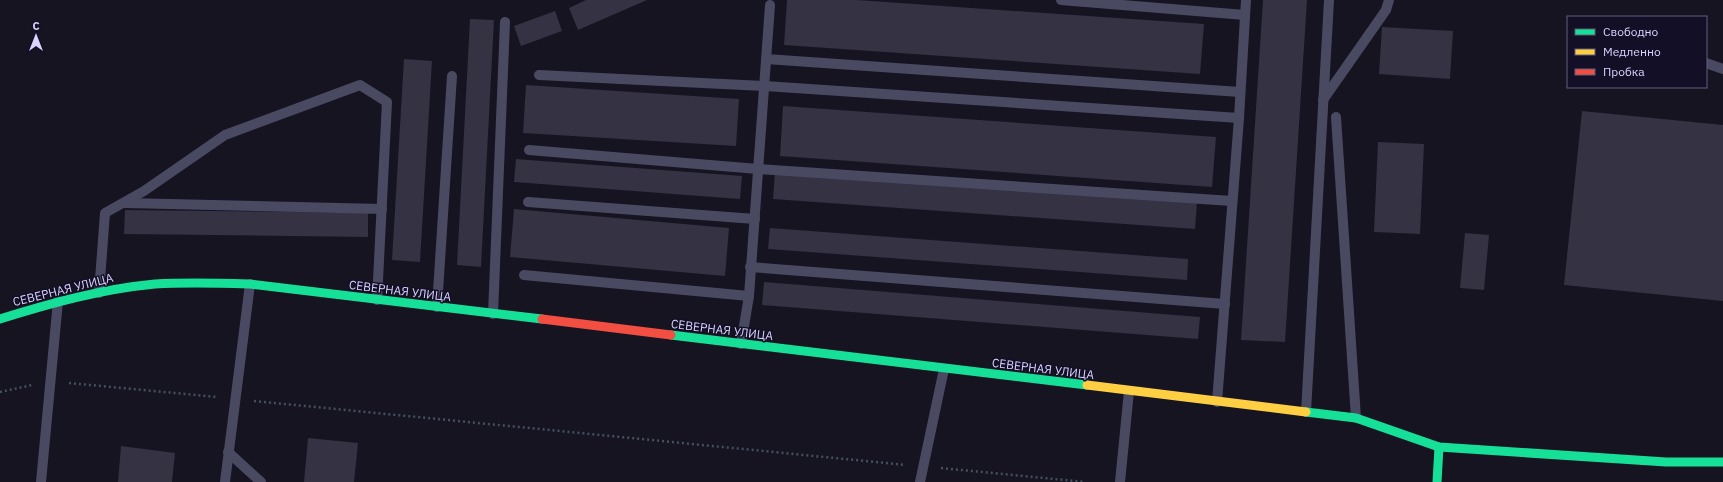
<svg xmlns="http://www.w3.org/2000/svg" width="1723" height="482" font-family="'IBM Plex Sans',sans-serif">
<rect width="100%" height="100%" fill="#161421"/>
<g fill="#343243">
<path d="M586,0H647L578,30L569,8Z"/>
<path d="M787,0H857L1204,24L1200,74L784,45Z"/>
<path d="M1263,0H1307L1285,342L1241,340Z"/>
<path d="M555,11L562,31L521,46L514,26Z"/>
<path d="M470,19L494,20L481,267L457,265Z"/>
<path d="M1382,27L1453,31L1450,79L1379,74Z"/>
<path d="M404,59L432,61L420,262L392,260Z"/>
<path d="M526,85L739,99L736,146L523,133Z"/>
<path d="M783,106L1216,137L1212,187L780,156Z"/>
<path d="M1582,111L1723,125V301L1564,285Z"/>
<path d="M1378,142L1424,144L1420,234L1374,232Z"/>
<path d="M516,159L742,176L740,199L514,182Z"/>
<path d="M775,173L1197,202L1195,229L773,199Z"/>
<path d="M514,209L729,228L725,276L510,257Z"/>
<path d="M125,210L368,213V237L124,234Z"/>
<path d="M770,228L1188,259L1187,280L768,249Z"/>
<path d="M1465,233L1489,235L1484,290L1460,288Z"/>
<path d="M764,282L1200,317L1198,339L762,305Z"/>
<path d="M308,438L358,443L354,482H304Z"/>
<path d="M121,446L175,453L172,482H118Z"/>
</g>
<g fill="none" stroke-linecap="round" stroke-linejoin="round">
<g stroke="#44505f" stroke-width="2.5" stroke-dasharray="2 3" stroke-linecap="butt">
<path d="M69,383L217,397"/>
<path d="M0,392L32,385"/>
<path d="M254,401L906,465"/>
<path d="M941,468L1085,482"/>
</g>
<g stroke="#4a4962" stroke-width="10">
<path d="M1061,0L1245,15"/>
<path d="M766,59L1240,92"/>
<path d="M1706,63L1723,69"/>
<path d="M539,75L765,86L1239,118"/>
<path d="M1323,100L1386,10L1389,0"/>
<path d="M1336,117L1356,418"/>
<path d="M529,150L758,169L1232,201"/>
<path d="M528,202L755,219"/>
<path d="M125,203L382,209"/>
<path d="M750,267L1225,304"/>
<path d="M524,275L749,296"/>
<path d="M99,293L105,213L144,191L225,135L360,85L387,102L377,300"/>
<path d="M437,307L452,76"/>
<path d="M493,314L505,22"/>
<path d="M741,344L749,296L770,5"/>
<path d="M1217,402L1239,118L1246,0"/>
<path d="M1306,412L1329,0"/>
<path d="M228,452L261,482"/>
<path d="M41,482L58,301"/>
<path d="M225,482L250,284"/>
<path d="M920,482L944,369"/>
<path d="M1120,482L1129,391"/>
</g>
<g stroke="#16e098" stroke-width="9">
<path d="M0,319C51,303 102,289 155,284C187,282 218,283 250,284L542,319"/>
<path d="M671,335L1087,385"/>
<path d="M1306,412L1356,418L1439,447L1666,462H1723"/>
<path d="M1437,482L1439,447"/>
</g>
<path stroke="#ffcf43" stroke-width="9" d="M1087,385L1306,412"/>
<path stroke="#f24e42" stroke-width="9" d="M542,319L671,335"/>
</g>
<g text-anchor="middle" stroke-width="3" stroke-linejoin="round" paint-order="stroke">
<g font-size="12" fill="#d9d4ff" stroke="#130f26">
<text transform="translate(63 290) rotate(-14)" y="4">СЕВЕРНАЯ УЛИЦА</text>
<text transform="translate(400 291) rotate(7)" y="4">СЕВЕРНАЯ УЛИЦА</text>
<text transform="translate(722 330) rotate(7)" y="4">СЕВЕРНАЯ УЛИЦА</text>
<text transform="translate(1043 369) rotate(7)" y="4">СЕВЕРНАЯ УЛИЦА</text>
</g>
</g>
<rect x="1567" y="16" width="140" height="72" fill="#130f26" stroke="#625e7d"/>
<rect x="1575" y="29" width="20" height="6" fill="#16e098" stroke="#625e7d"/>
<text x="1603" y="36" font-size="12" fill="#d9d4ff">Свободно</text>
<rect x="1575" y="49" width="20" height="6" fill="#ffcf43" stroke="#625e7d"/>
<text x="1603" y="56" font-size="12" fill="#d9d4ff">Медленно</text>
<rect x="1575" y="69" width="20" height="6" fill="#f24e42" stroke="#625e7d"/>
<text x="1603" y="76" font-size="12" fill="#d9d4ff">Пробка</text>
<g transform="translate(36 36)" stroke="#130f26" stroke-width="3" paint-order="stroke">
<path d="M0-3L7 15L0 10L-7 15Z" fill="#d9d4ff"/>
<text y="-6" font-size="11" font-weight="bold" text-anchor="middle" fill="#d9d4ff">С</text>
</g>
</svg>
